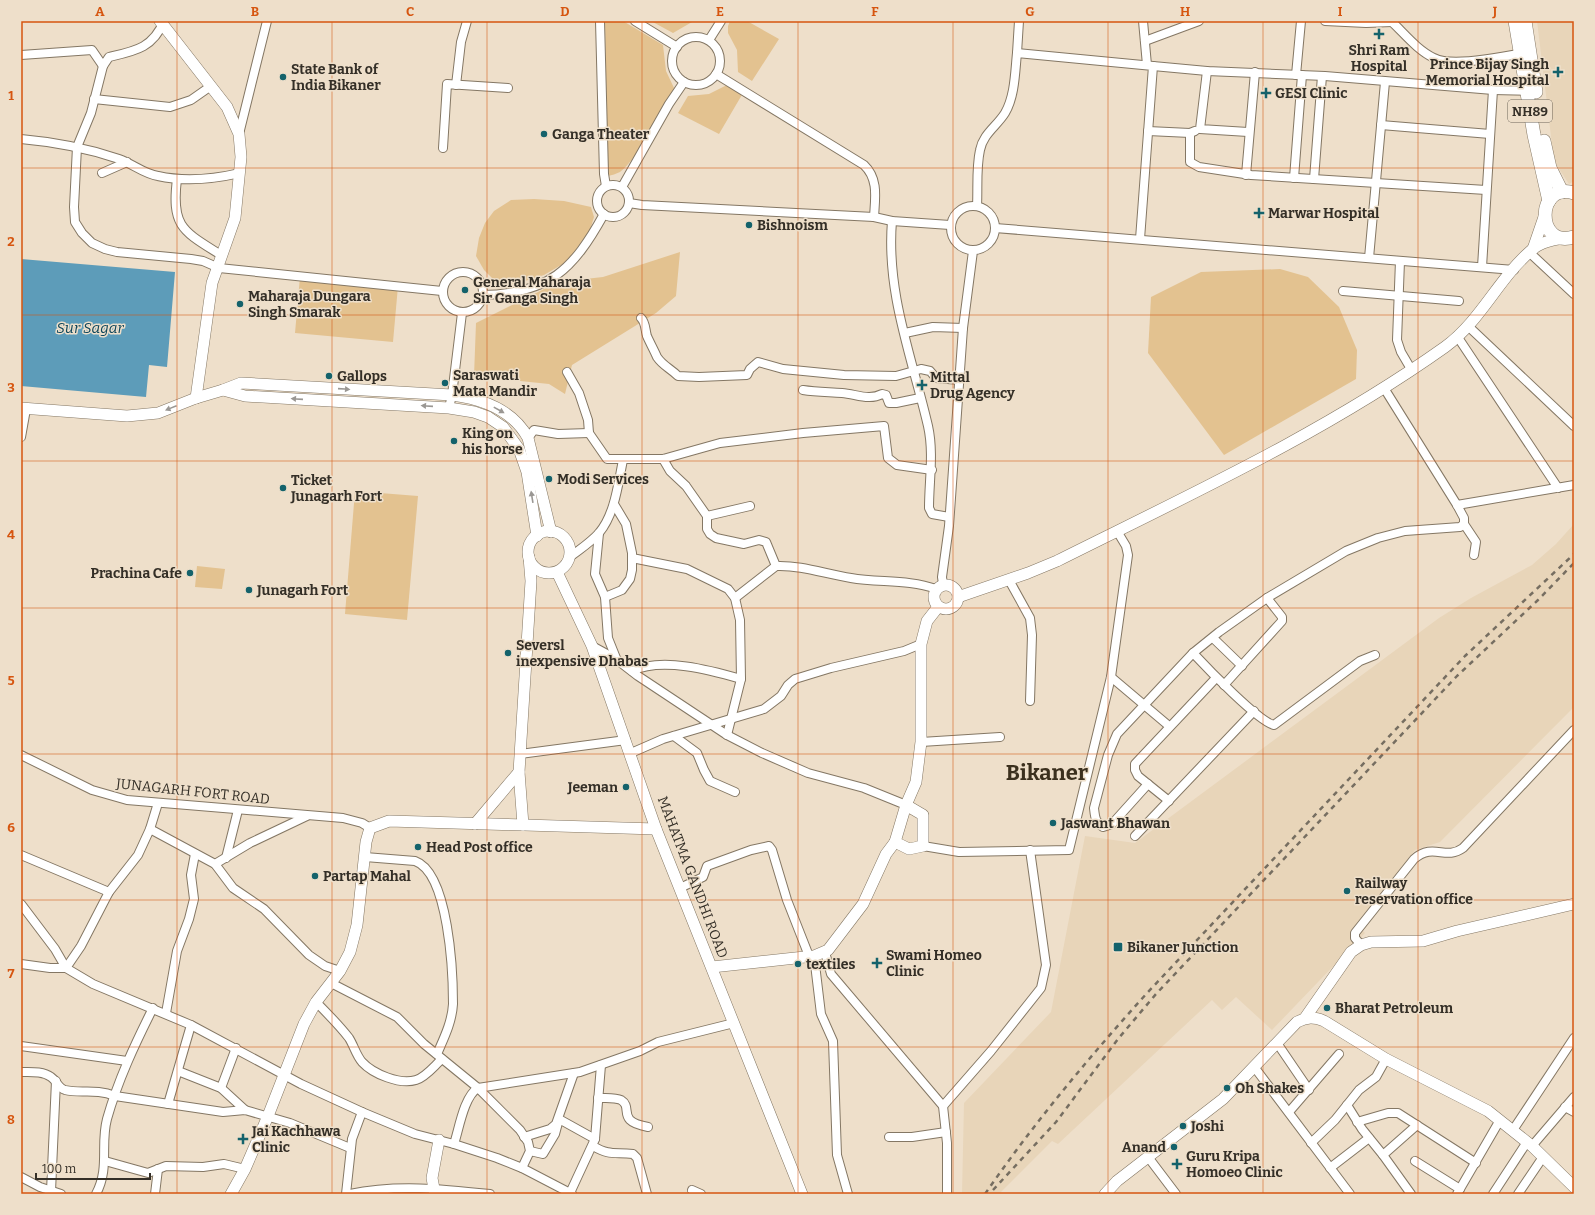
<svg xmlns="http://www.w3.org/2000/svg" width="1595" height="1215" font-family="Bitter,serif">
<rect width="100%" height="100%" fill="#eedfca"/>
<g fill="#e8d5b9">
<path d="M1537,21H1574V181L1569,184L1554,161Z"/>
<path d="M1574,524V707L1440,842L1415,850L1356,924L1365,933L1272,1030L1236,997L1222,1010L1212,1000L1058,1144L1052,1141L999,1194H962L964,1103L1051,1012L1085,836L1135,843L1439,618L1471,598L1532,565L1556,544Z"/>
</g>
<g fill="#e3c290">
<path d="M605,21H623L663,45L666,71L674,88C667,106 635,162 620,172C616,174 612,175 608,176Z"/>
<path d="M651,21H711L692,22L673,33Z"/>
<path d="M730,21H747L779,39L752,81L738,72L737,50L728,33V26Z"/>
<path d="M725,86H730L743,93L719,134L678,113L688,96L709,94Z"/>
<path d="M534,199L564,201L591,207L594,217L590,230L568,261L544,275L525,281L511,284L496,282L484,270L476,256L479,238L485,223L494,211L511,200Z"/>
<path d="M680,252L676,296L656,313L572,365L565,394L549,384L474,376L476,323L558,282L603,277Z"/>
<path d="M1280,269L1308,277L1339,307L1357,350L1356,379L1224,455L1148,353L1151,297L1201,272Z"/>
<path d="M300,277L398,286L393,342L295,333Z"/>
<path d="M355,491L418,496L407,620L345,614Z"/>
<path d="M197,566L225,569L222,589L195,587Z"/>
</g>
<path fill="#5d9cb9" d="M21,259L175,272L167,367L149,365L146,397L21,386Z"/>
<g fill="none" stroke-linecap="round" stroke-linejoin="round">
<g stroke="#847764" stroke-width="10">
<g id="street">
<path d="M164,21C153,48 135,51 109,57L103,66L91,113L77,147L74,207L75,222L82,233L92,243L105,249L117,252L191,259L203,261L219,268L442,291"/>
<path d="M600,21L604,174L606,186"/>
<path d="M635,21L677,47"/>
<path d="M1143,21L1147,65"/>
<path d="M1325,21L1366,23L1392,22"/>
<path d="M1391,21C1404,33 1417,50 1434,58C1451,67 1503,57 1523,53"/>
<circle cx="696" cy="61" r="24"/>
<path d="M709,40L721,21"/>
<path d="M1145,41L1199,21"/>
<path d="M1017,53L1019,21"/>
<path d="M21,55L92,50L103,66"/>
<path d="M1153,66L1207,71L1325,76L1493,90L1531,91"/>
<path d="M1207,71L1200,129L1248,132"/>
<path d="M716,74L864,165C879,179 875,199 874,217"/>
<path d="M1296,75L1301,21"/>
<path d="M456,85L461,42L467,21"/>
<path d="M94,99L170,107L191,100L211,86"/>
<path d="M1381,125L1490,134"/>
<path d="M1148,131L1190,133L1195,131"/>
<path d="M1190,133V162L1199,167L1251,175L1486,190"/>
<path d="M239,134L267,21"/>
<path d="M21,139C55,142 87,148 119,159C133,164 144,174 158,176C185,182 214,179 240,173"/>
<path d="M443,148L447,84L508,88"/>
<path d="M102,173L127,162"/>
<path d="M1246,175L1255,72"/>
<path d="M1294,178L1302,75"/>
<path d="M177,179C171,227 183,231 221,255"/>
<path d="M1314,179L1322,76"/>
<circle cx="613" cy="201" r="16"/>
<path d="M622,187L669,104L684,82"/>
<path d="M629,203L642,205L874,217L892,221L950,225"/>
<circle cx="973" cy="228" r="22"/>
<path d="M977,206C978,188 976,168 980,150C983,134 997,126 1005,113C1015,96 1015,72 1017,53L1153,66L1140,239"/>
<path d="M892,221C886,293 912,357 928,426C934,453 929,481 929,508L932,514L949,517"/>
<path d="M995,228L1514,270"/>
<path d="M1530,253L1574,294"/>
<path d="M1369,258L1385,82"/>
<path d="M1400,261L1397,340L1401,352L1411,369"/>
<path d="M1482,267L1493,90"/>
<circle cx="463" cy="292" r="20"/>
<path d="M1343,291L1459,301"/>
<path d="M482,295C549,294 573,270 604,214"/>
<path d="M641,318C646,323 645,330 647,336C650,343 654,350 657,357C663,366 670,368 678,376L699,377L747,375L750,369L758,362L783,369L844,375L896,376L921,369L930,371L936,378L959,380"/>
<path d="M1468,326L1574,426"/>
<path d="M905,333L933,327L963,328"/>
<path d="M1457,336L1558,488"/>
<path d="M567,372L579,393L588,420L589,433L607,459H663L720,443L803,433L884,426L888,458L897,465L932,470"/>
<path d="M803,390C816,392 829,392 842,393C856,394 869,401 882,394L886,395L889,403H896L920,398"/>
<path d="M449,408L452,395L462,313"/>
<path d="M21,437L26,409"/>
<path d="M528,438L534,430L558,434L589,433"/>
<path d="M663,459L670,471L686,486L707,516V529L710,534L716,538L744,544L759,540L766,542L776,566"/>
<path d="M1457,505L1574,485"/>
<path d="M707,516L750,506"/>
<path d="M1464,524L1476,542L1474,555"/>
<path d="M599,533L595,574L605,597L608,638L616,658"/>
<path d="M570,557C580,549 590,543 599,533C615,514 618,484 623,460"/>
<path d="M632,558L687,569L728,589L735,598L740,620L741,679L727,735"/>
<path d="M1009,580L1030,618L1032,635L1030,701"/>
<path d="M943,584L942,577L949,526L963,328L973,251"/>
<path d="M605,597L622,590L630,579L632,570V553L626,524L614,504"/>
<path d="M735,598L776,566C802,565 825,574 851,578C879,583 908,579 936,589"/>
<path d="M1213,638L1242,666"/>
<path d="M592,646L616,659L638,676L727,735L762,753L808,773L864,788L906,805"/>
<path d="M1193,653C1206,667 1259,722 1274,725L1360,661L1375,655"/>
<path d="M632,671C662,657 710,670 741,679"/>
<path d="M1111,677L1169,726"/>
<path d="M1224,685L1282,621V617L1267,598"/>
<path d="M674,736L697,753L704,770L710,781L735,792"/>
<path d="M921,742L1000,737"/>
<path d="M631,753L663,739L764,709L781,696L788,685L795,679L831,668L904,651L921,644"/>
<path d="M520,754L626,740"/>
<path d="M21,755L92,790L127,800L343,818L362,823L370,828"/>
<path d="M1148,784L1112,824L1103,827C1095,822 1095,817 1094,808L1108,755L1117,734L1193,653L1219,632L1267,598L1346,551L1378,538L1405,531L1460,527L1464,524V518L1457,505L1384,388"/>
<path d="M1169,801L1138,776L1135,770V764L1216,678"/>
<path d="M150,829L215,864L250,843L307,816"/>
<path d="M1135,836L1254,711"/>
<path d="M923,846L959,852L1069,850L1111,677L1128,555L1126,546L1117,531"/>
<path d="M21,855L109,892"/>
<path d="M365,857L415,861C449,873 453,973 453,1004C452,1022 444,1038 437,1054"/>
<path d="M226,858L238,810"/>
<path d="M215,864L233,888L264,909L309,955L325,966L340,971"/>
<path d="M680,888L703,877L707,866L751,850L769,846L772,850L787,900L809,956"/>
<path d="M21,904L55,949L66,968L93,984L191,1025L301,1084L362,1112L415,1134L454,1144L497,1158L522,1168L572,1194"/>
<path d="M1361,945L1355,938V933L1414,859C1434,842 1445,861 1463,848L1574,730"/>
<path d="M825,952L831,974L943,1106L947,1143V1194"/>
<path d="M814,956L821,1014L833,1041L837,1155L848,1194"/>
<path d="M21,964L50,968H66L81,946L109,892L138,855L150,829L158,803"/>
<path d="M331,983L397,1017L424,1044L478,1088L520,1130L528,1142L530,1151L522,1168"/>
<path d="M316,1002C327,1013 339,1025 349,1038C354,1046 356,1055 362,1062C373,1074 400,1085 416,1080C426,1077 434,1066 442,1059"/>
<path d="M166,1013L177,951L189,919L194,899L191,875L195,854"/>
<path d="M1277,1043L1309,1090"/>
<path d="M21,1046L127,1061"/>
<path d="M1255,1068L1350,1194"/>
<path d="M178,1071L221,1088L245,1110"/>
<path d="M21,1072C31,1072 43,1071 51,1077C57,1081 58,1088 65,1090C81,1094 95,1088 115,1096L223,1112L245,1110L290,1123L350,1148"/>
<path d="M221,1088L236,1048"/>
<path d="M598,1098C605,1098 615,1097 621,1100C634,1108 615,1121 648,1127"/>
<path d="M168,1104L191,1025"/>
<path d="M1347,1105L1362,1129L1383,1155"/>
<path d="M943,1106L991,1051L1041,988L1046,965L1030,850"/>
<path d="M1565,1107L1574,1112"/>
<path d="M1289,1112L1339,1054"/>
<path d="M1357,1122L1388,1113H1398L1476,1163"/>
<path d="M1513,1130L1574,1038"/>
<path d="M524,1137L550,1129L556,1124L574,1073"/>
<path d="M889,1137H912L946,1132"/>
<path d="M1311,1143L1335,1120L1359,1090L1376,1077L1386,1059"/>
<path d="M454,1144C459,1129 464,1096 478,1088L580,1072L640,1051L658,1042L734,1023"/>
<path d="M593,1146C610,1156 614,1152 633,1154L637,1158L647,1194"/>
<path d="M1532,1146L1574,1097"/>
<path d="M530,1151L543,1154L555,1134L559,1119L595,1139"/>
<path d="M1148,1157L1176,1194"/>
<path d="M105,1161L148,1173L166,1166L203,1167L224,1164L245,1169"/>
<path d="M1415,1161L1460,1189"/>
<path d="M1330,1168L1369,1138"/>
<path d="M21,1177L40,1187L61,1194"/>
<path d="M692,1190L701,1194"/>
<path d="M51,1191L56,1081"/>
<path d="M570,1193L595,1139L601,1065"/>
<path d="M96,1194C110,1168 100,1145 107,1119C118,1080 135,1044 153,1008"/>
<path d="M155,1194L158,1169"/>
<path d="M346,1194L352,1139L362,1112"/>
<path d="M350,1194C396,1184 443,1189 490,1194"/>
<path d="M1411,1194L1383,1155L1417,1125"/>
<path d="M1457,1194L1500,1120"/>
<path d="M1493,1194L1527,1142"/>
<path d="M1518,1194L1543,1157"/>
</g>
</g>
<g stroke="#847764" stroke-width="12">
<g id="secondary">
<path d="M160,21L227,107L239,134L241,157L235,218L212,283L196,398"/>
<path d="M1533,249L1544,217"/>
<path d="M223,390L241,383L452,395C483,399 513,410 528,438L551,532"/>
<path d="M21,408L127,416L158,413L196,398L223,390L245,396L449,408L474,412L488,417L503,427L519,449L527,472L537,536"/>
<circle cx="549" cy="552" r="21"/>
<path d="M557,572L592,646L656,829L802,1194"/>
<circle cx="946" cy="597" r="12"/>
<path d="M958,597L1028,573L1057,561C1189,495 1324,433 1445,347C1481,321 1499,277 1533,249C1541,242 1553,240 1564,238"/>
<path d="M906,805L916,782L921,742V644L927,621L938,607"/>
<path d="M906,805L923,815V846L909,849L895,842Z"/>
<path d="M475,824L519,772"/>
<path d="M523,825L519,772L531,581L529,557"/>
<path d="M712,967L814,956L828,950L863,904L886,854L895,842"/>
<path d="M1305,1018L1351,952L1361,945L1371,942L1423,941L1457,931L1574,904"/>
<path d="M231,1194L245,1169L268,1116L304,1024L316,1002L340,971L350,952L357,925L366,842L370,828L389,821L656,829"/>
<path d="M435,1194L432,1178L439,1140"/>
<path d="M1105,1194L1117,1181L1223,1099L1297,1022C1307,1017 1314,1017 1324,1021L1386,1059L1488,1111L1532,1146L1574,1187"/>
</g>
</g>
<g stroke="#847764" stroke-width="14">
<g id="primary">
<path d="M1515,21L1534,135L1549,201"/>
<path d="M1525,21L1536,92"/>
<path d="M1544,141L1550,168L1562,192"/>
<path d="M1574,193C1536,181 1535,249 1574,237"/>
</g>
</g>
<use href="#street" stroke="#fff" stroke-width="8"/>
<use href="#secondary" stroke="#fff" stroke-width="11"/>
<use href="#primary" stroke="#fff" stroke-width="13"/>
<g stroke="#766e61" stroke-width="2.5" stroke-dasharray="5 5" stroke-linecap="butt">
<path d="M993,1190L1056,1122L1118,1039L1156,994L1457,676L1538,600L1574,563"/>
<path d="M985,1194C1034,1123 1090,1056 1148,992L1465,656L1574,554"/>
</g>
</g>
<defs><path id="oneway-solid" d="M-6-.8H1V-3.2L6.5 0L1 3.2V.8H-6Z"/></defs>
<g fill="#9a9793">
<use href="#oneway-solid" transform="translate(344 389) rotate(4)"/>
<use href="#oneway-solid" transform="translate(297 399) rotate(-176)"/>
<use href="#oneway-solid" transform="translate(427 406) rotate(-176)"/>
<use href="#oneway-solid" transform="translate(171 408) rotate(158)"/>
<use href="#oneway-solid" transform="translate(499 410) rotate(29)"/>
<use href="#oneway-solid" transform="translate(532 497) rotate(-99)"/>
</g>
<path fill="none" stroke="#d6550f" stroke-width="1" stroke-opacity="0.55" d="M177,21V1194M332,21V1194M487,21V1194M642,21V1194M798,21V1194M953,21V1194M1108,21V1194M1263,21V1194M1418,21V1194M21,168H1574M21,315H1574M21,461H1574M21,608H1574M21,754H1574M21,900H1574M21,1047H1574"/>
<g fill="#14626b" stroke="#eedfca" stroke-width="1.5">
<path d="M1377 28h4v4h4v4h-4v4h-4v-4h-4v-4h4z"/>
<path d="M1556 66h4v4h4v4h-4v4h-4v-4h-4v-4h4z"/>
<circle cx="283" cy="77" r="4"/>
<path d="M1264 87h4v4h4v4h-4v4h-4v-4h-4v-4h4z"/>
<circle cx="544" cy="134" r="4"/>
<path d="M1257 207h4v4h4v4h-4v4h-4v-4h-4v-4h4z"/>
<circle cx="749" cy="225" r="4"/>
<circle cx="465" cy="290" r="4"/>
<circle cx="240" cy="304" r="4"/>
<circle cx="329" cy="376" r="4"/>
<circle cx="445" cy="383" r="4"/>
<path d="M920 379h4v4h4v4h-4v4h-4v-4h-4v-4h4z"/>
<circle cx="454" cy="441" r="4"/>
<circle cx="549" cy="479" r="4"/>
<circle cx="283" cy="488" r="4"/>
<circle cx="190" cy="573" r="4"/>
<circle cx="249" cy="590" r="4"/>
<circle cx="508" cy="653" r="4"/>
<circle cx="626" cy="787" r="4"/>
<circle cx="1053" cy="823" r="4"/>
<circle cx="418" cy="847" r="4"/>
<circle cx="315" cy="876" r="4"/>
<circle cx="1347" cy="891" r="4"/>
<rect x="1113" y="942" width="10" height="10" rx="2"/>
<path d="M875 957h4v4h4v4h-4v4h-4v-4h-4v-4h4z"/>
<circle cx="798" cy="964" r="4"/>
<circle cx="1327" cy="1008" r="4"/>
<circle cx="1227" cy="1088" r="4"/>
<circle cx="1183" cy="1126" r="4"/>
<path d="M241 1133h4v4h4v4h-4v4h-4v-4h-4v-4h4z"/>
<circle cx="1174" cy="1147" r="4"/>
<path d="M1175 1158h4v4h4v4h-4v4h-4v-4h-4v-4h4z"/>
</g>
<g text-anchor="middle" stroke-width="3" stroke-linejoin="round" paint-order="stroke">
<rect fill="#eedfca" stroke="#6c6458" stroke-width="1" x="1508" y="100" width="44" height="22" rx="3"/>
<g font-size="13" font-weight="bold" fill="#342f27">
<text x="1530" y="116">NH89</text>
</g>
<g font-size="14" font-weight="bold" fill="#342f27" stroke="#eedfca" text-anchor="start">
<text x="1379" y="55" text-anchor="middle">Shri Ram<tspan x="1379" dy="16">Hospital</tspan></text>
<text x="1549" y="69" text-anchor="end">Prince Bijay Singh<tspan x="1549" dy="16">Memorial Hospital</tspan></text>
<text x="291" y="74">State Bank of<tspan x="291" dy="16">India Bikaner</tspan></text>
<text x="1275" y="98">GESI Clinic</text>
<text x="552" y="139">Ganga Theater</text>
<text x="1268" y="218">Marwar Hospital</text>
<text x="757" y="230">Bishnoism</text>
<text x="473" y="287">General Maharaja<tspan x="473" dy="16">Sir Ganga Singh</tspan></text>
<text x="248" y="301">Maharaja Dungara<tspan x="248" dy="16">Singh Smarak</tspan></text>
<text x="453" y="380">Saraswati<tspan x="453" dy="16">Mata Mandir</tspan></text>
<text x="337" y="381">Gallops</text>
<text x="930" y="382">Mittal<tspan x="930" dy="16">Drug Agency</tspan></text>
<text x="462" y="438">King on<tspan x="462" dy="16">his horse</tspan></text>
<text x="557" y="484">Modi Services</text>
<text x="291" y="485">Ticket<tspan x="291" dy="16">Junagarh Fort</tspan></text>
<text x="182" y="578" text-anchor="end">Prachina Cafe</text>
<text x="257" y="595">Junagarh Fort</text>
<text x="516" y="650">Seversl<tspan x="516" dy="16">inexpensive Dhabas</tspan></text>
<text x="618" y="792" text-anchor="end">Jeeman</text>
<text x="1061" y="828">Jaswant Bhawan</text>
<text x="426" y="852">Head Post office</text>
<text x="323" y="881">Partap Mahal</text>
<text x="1355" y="888">Railway<tspan x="1355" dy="16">reservation office</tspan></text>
<text x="1127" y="952">Bikaner Junction</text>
<text x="886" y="960">Swami Homeo<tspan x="886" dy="16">Clinic</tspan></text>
<text x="806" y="969">textiles</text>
<text x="1335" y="1013">Bharat Petroleum</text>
<text x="1235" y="1093">Oh Shakes</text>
<text x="1191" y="1131">Joshi</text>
<text x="252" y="1136">Jai Kachhawa<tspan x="252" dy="16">Clinic</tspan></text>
<text x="1166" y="1152" text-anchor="end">Anand</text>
<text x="1186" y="1161">Guru Kripa<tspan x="1186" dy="16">Homoeo Clinic</tspan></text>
</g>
<g font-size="14" fill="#342f27" stroke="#eedfca">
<text transform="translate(193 791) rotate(6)" y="5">JUNAGARH FORT ROAD</text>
<text transform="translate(693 877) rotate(69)" y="5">MAHATMA GANDHI ROAD</text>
</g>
<g font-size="15" font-style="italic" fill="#0f465b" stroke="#eedfca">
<text x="90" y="333">Sur Sagar</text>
</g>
<g font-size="22" font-weight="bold" fill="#3b301e" stroke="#eedfca">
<text x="1047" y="780">Bikaner</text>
</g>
</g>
<rect width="1595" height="1215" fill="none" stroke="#eedfca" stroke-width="44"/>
<path d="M36 1173v6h114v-6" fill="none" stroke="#342f27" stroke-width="2"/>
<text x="42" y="1173" font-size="12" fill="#342f27" stroke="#eedfca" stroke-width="3" paint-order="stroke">100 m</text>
<rect x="22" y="22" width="1551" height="1171" fill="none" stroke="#d6550f" stroke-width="1.5"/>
<g font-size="13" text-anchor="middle" font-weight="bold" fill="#d6550f">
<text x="100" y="16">A</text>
<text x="255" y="16">B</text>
<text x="410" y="16">C</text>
<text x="565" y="16">D</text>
<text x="720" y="16">E</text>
<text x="875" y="16">F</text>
<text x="1030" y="16">G</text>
<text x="1185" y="16">H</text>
<text x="1340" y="16">I</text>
<text x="1495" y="16">J</text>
<text x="11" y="100">1</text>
<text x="11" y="246">2</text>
<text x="11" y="392">3</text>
<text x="11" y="539">4</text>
<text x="11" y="685">5</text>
<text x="11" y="832">6</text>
<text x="11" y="978">7</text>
<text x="11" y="1124">8</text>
</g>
</svg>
